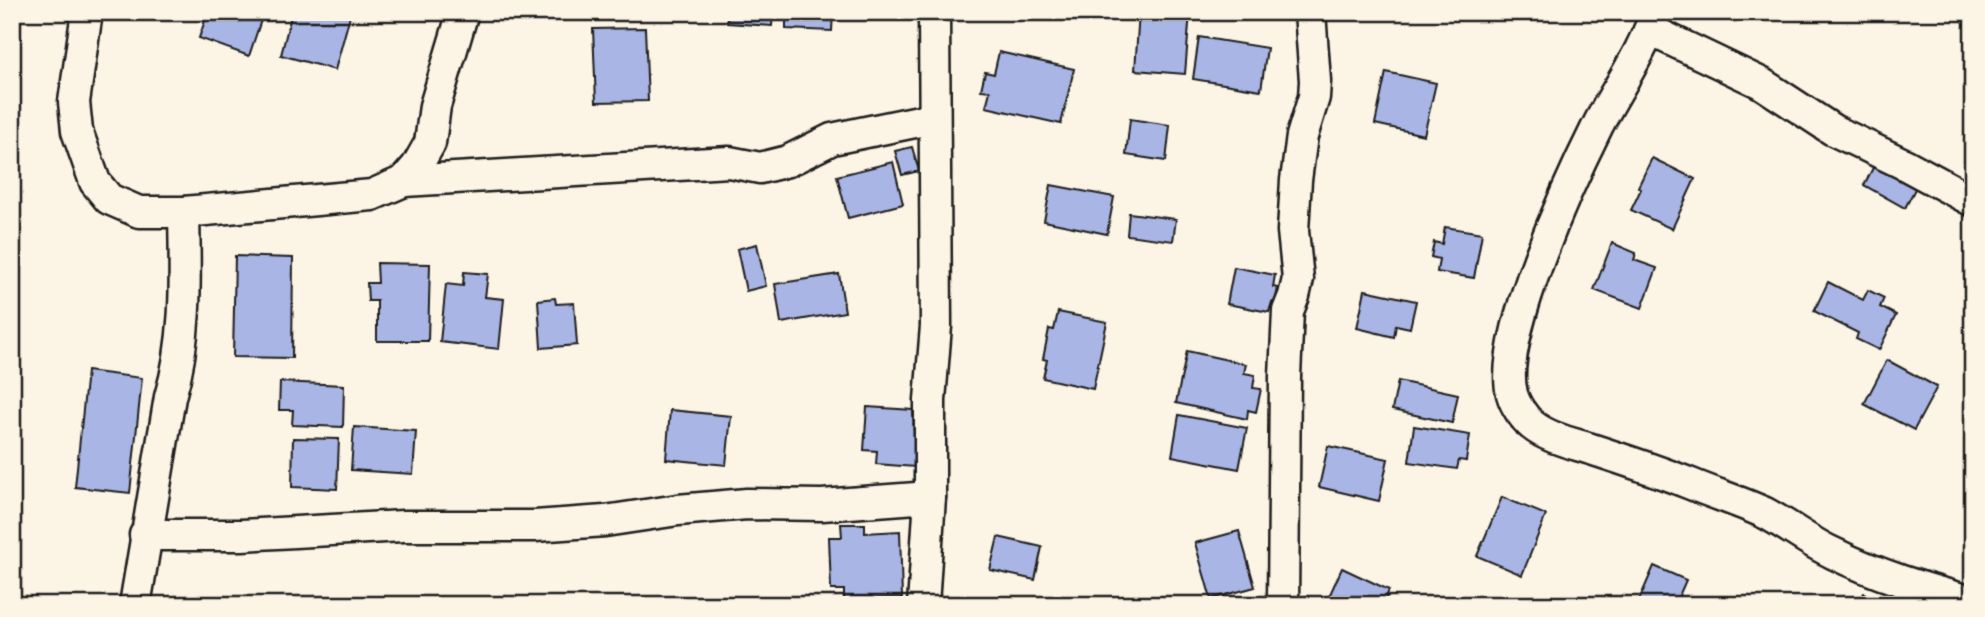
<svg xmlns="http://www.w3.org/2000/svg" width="1985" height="617" font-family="'Patrick Hand',sans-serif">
<rect width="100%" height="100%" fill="#fcf5e5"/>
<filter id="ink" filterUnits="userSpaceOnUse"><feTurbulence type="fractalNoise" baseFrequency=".0143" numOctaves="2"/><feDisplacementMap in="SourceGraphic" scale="14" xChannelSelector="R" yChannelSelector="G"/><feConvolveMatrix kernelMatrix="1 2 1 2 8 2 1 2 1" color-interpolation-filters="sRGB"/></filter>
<g filter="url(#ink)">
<g fill="#a9b5e5" stroke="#1c1c1c" stroke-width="2">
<path d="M208,12H239L261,20L249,56L199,38Z"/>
<path d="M292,12H351L335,70L281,55Z"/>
<path d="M728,12H773L772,26L727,23Z"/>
<path d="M786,12H833L832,31L786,29Z"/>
<path d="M1139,12H1190L1185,74L1135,70Z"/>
<path d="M645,28L648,101L596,102L593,29Z"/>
<path d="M1199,37L1267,48L1261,90L1193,79Z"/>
<path d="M999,52L1074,69L1061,124L986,107L990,91L981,90L985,72L994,74Z"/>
<path d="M1386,72L1436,83L1424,135L1375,124Z"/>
<path d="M1130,119L1170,125L1166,161L1126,155Z"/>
<path d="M912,147L919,171L902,175L895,151Z"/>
<path d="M1652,158L1695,179L1672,229L1631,210L1641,189L1638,187Z"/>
<path d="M893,162L903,204L848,218L837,176Z"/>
<path d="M1875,164L1916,187L1905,208L1864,185Z"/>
<path d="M1051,185L1114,197L1107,234L1044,221Z"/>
<path d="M1129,213L1176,219L1173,241L1127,235Z"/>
<path d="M1445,227L1482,233L1474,278L1437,272L1439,259L1431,257L1434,242L1442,244Z"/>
<path d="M1612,243L1636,253L1634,260L1657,268L1642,308L1594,290Z"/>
<path d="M757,244L766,286L746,291L737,249Z"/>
<path d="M235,256L293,258L292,358L233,357Z"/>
<path d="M377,263L430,264L428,341H377V301H368L367,283H378Z"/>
<path d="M1234,267L1275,275L1273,287L1278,288L1275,303L1272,302L1269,312L1227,304Z"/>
<path d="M464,272L488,274L485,297L504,299L499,349L440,342L446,284L463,286Z"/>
<path d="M839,274L845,312L781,323L775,284Z"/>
<path d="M1828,282L1863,300L1868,290L1884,298L1880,307L1896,315L1879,350L1856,339L1858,333L1814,311Z"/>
<path d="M1365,290L1416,301L1410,328L1396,325L1394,337L1357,328Z"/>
<path d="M555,298L556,304L574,303L577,345L541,348L538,300Z"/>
<path d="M1058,312L1107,322L1093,389L1043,378L1047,360L1043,359L1049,329L1054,330Z"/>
<path d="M1187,351L1246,364L1244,373L1255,375L1253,388L1261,389L1256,412L1248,410L1247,419L1176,403Z"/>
<path d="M1887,360L1937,387L1914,430L1864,404Z"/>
<path d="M87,371L142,378L130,493L75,487Z"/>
<path d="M1398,381L1458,394L1452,423L1392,410Z"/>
<path d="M280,382L344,385L343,427L292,425L293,410H279Z"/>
<path d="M867,407L913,410L915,467L876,464L877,451L864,450Z"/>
<path d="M670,410L731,416L726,465L666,459Z"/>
<path d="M1179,415L1247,428L1239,469L1172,456Z"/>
<path d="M1414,426L1470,435L1466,461L1459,460L1457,469L1409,462Z"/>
<path d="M354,427L416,431L413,474L351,470Z"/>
<path d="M293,438L339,439L337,489L292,487Z"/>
<path d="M1328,446L1388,459L1379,501L1319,487Z"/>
<path d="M1502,497L1546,515L1522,575L1477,556Z"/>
<path d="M841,524H865V533L900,531L902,598L844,599V590H831L829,537H842Z"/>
<path d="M1239,531L1255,587L1211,599L1195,543Z"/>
<path d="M998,537L1042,547L1035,580L990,570Z"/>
<path d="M1654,566L1686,580L1675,605H1637Z"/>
<path d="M1342,568L1389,590L1383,605H1325Z"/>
<path d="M1864,593L1885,605H1857Z"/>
</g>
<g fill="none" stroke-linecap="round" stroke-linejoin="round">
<g stroke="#1c1c1c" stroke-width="35">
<g id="street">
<path d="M87,12L74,102L77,131L95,182L109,199L139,212H184L372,195L404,181L417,166L430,143L435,106L463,12"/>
<path d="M1656,12C1643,52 1617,88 1598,125C1571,179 1497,338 1512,394C1515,405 1524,418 1532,425C1548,438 1572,443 1591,449C1625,460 1658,471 1691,484C1715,494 1741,502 1765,513C1788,525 1809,542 1833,553C1877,575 1925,589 1973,602"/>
<path d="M1650,30L1761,83L1833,130L1904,164L1973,201"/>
<path d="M404,181L729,162L760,168L788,161L832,139L934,118"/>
<path d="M145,535H242L403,526H535L605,521L678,510L747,504L822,505L930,497"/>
<path d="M135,605L170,397C188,337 185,274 184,212"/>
<path d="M923,605L930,497V400L936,326L934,12"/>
<path d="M1283,605L1285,376L1288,311L1294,296L1298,279L1293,231L1296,180L1302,136L1314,97L1315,81L1310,12"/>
</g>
</g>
<use href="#street" stroke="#fcf5e5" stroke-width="30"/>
</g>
</g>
<rect width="1985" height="617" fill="none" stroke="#fcf5e5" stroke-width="42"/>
<rect x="21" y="21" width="1943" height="575" fill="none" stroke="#1c1c1c" stroke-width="2.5" filter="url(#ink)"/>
</svg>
